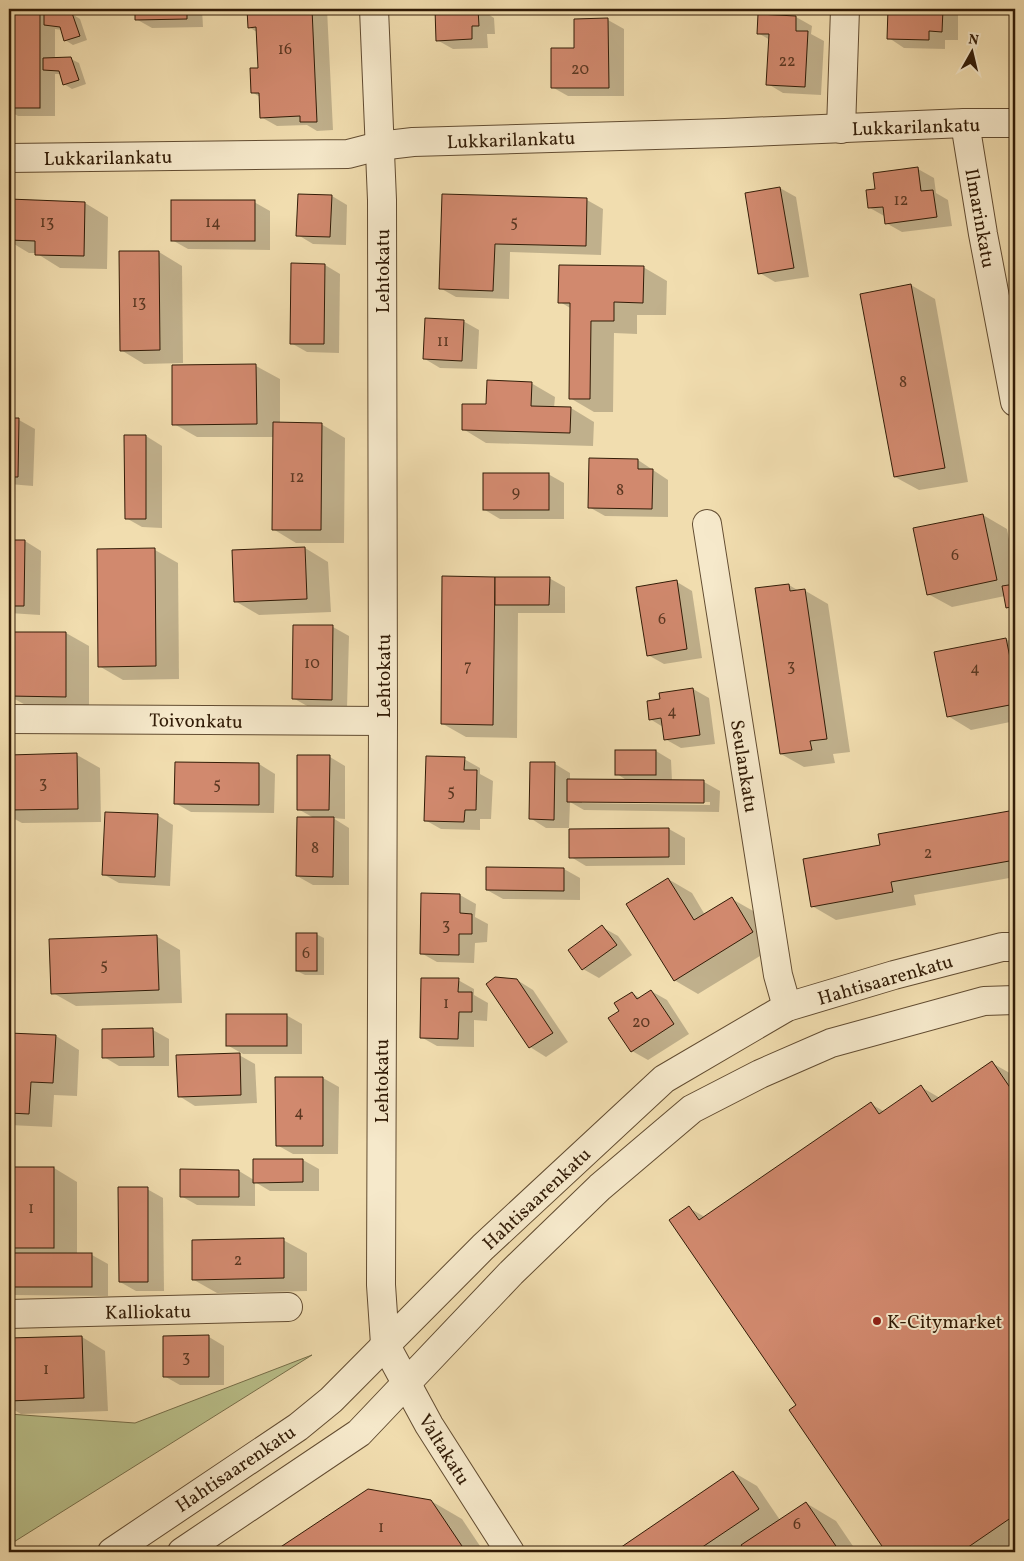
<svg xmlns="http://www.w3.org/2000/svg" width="1024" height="1561" font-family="Vollkorn,serif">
<rect width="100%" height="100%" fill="#f1ddaf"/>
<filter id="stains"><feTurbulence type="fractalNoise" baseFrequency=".004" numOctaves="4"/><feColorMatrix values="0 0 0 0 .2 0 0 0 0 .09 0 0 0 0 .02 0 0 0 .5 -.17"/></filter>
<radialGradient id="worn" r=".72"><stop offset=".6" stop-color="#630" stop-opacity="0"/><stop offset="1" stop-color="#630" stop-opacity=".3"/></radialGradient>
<path fill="#bac18b" stroke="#766e49" d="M312,1355L9,1545V1414L135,1423Z"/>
<g fill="#0003" fill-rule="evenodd">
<path d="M9,9H55V15L72,14L80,19L87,40L73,45L65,40L62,30L55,29V59H71L79,63L86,84L72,89L64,84L61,74H55V116H18L9,111Z"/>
<path d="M136,9H202L203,27L152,28L136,19Z"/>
<path d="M248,9H327L333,130L317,131L307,125L277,126L261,117L260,97L252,92L259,69L257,32L249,27Z"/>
<path d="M436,9H488V14L494,18L495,34H487L488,48L453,49L437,40Z"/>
<path d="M889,9H947L958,15V40H945V49L904,48L889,38Z"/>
<path d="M796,17L812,26L811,34L824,41L821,95L783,93L768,84L770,40L758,33Z"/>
<path d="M575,20H608L624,29V96H568L552,87L576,49Z"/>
<path d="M918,169L934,178L936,193L948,200L952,226L902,232L886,223V217L870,208L876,190Z"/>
<path d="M780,188L796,197L809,277L775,282L760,273Z"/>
<path d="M443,195L587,200L603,209L601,255L510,252L509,299L456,297L440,288Z"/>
<path d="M332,196L347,205L346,245L313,244L298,235Z"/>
<path d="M9,201L85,203L108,217L107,269L60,268L36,253H29L9,241Z"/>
<path d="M254,202L270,211V250L188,249L172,240Z"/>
<path d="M159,252L182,266L183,363L144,364L121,350Z"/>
<path d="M325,265L340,274L339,353L307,352L291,343Z"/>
<path d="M643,267L667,281L666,315H637V334L614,333L613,412H594L570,398L572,309L560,302Z"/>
<path d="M911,285L935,299L968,482L919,490L895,477Z"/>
<path d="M463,321L479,330L477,369L440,368L425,359Z"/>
<path d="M256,366L280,379V424H321L345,438L344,543H296L273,529L274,437H197L174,424L173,367Z"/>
<path d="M531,383L555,397L554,408H571L594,422L593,446L486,443L463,429L487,406Z"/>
<path d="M9,420H19L35,429L33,486L9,484Z"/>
<path d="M146,436L162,446V528L142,527L126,518Z"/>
<path d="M638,460L668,480V517L605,516L589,507Z"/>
<path d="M548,474L564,483V519H500L485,510Z"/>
<path d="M983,515L1007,529L1015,569V611L1007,607L1005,596L952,607L928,594Z"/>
<path d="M9,541H25L41,551L40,615L9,613Z"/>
<path d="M305,548L328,562L331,612L259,615L235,601Z"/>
<path d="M155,550L178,563L179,679L123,680L99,666Z"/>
<path d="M494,578H549L565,587V613H518L517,738L466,737L443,724Z"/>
<path d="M677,582L692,591L702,658L664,664L648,655Z"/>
<path d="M789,585L799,591L804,590L828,604L850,752L833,754L835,763L804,767L781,754Z"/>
<path d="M294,626L333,627L349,636L347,708L309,707L293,698Z"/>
<path d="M66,633L89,646V710L33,709L9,696Z"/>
<path d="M1006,639L1015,644V721L971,730L948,716L935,653Z"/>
<path d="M693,689L709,698L715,744L681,748L665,739L663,727L650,719L661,700Z"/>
<path d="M656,751L671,760L672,781L704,782L720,791L719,812L584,810L570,802L569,828H546L530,818L555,764L570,773V781H628L617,774ZM582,801L710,802V805L582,803Z"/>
<path d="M77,755L100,768L101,822L22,823L9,816V756Z"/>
<path d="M330,757L345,766V819L333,818L349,828V885H313L297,876L314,818L298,809Z"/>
<path d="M464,759L480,768V774L493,781L491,819H480V830L441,829L425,820Z"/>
<path d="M259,764L275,774L274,813L191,812L175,803Z"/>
<path d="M1015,811V877L914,895L916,905L836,920L812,906L881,846L879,835Z"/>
<path d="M157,815L173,825L170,886L119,883L103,874Z"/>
<path d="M669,829L685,838V865L586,866L571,857Z"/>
<path d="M487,868L564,869L580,878V900L503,899L487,890Z"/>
<path d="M668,879L692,893L705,915L732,899L755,912L776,946L698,994L674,980Z"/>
<path d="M460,895L476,904L475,917L488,924L487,942L475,943L474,963L437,962L421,953Z"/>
<path d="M602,927L618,936L632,955L599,978L583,969Z"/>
<path d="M316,934L324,938V975H305L297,971Z"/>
<path d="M156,936L180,950L182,1003L76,1006L53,993Z"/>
<path d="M458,980L474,989V995L488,1003L487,1021L474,1020V1047L437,1046L421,1037Z"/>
<path d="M517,980L533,990L568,1042L546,1057L530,1047L488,984Z"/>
<path d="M651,991L667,1000L689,1034L648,1060L632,1051L621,1011L632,993L640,998Z"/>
<path d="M286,1015L302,1024V1054H243L227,1045Z"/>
<path d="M153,1030L169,1039V1066H119L104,1057Z"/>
<path d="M9,1034L56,1036L79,1050L77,1096L54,1095L52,1127L9,1125Z"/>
<path d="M239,1055L255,1064L257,1103L195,1106L179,1096Z"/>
<path d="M992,1063L1015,1076V1545L1004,1552H888L791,1410L798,1405L689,1208L705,1217L871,1104L885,1112L921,1087L940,1098Z"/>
<path d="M323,1078L339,1087L338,1154H293L277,1145Z"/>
<path d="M303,1160L319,1169V1191H270L255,1182V1206L197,1205L181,1196V1171H239L254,1180Z"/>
<path d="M9,1168H54L77,1182V1255H92L108,1264V1296L14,1295L9,1293Z"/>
<path d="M147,1189L163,1198L164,1291H136L120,1282Z"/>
<path d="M283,1240L307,1253V1291L217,1293L194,1280Z"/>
<path d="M82,1337L105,1351L108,1411L21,1414L9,1407V1339Z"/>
<path d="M209,1337L224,1346V1385H180L164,1376Z"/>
<path d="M733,1472L757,1486L780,1520L806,1503L836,1521L857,1552H747L744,1548L737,1552H616Z"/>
<path d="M369,1490L431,1501L462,1519L484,1552H275Z"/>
</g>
<g fill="#d1896e" stroke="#321c07">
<rect x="9" y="9" width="31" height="99"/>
<path d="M135,9H187V19L135,20Z"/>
<path d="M247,9H312L317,122H300V116L260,118L259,93H251L250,68H258L256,27L248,28Z"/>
<path d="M435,9H478L479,26H472V39L436,41Z"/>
<path d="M888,9H943L942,32L929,31V40L887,39Z"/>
<path d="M44,13H72L80,36L64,41L60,27L44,25Z"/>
<path d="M758,14L796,16V31H808L805,87L766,85L769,34H757Z"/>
<path d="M608,18L609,88H551V48H574V19Z"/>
<path d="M71,57L79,80L63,85L59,71L43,70V58Z"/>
<path d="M918,167L921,191L933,190L937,217L885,224L883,207L868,208L866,190L875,189L873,173Z"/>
<path d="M1015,186V212L1011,187Z"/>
<path d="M780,187L794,268L758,274L745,193Z"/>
<path d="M298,194L332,195L330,237L296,236Z"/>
<path d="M442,194L587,198L586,246L495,244L493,291L439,289Z"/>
<path d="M9,199L85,202L84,256L35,255V241L9,240Z"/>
<rect x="171" y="200" width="84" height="41"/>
<path d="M119,251H159L160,350L120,351Z"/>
<path d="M291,263L325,264L324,344H290Z"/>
<path d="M559,265L644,266L643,303L614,302V321H591L590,399H569L570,303H558Z"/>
<path d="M911,284L945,468L894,477L860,294Z"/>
<path d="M425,318L464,320L462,361L423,359Z"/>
<path d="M256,364L257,424L172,425V365Z"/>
<path d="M487,380L532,382L531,406L571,407L570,433L462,430V404H486Z"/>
<path d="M9,418H19L18,477H9Z"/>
<path d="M273,422L322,423L321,530H272Z"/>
<path d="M124,435H146V519H125Z"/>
<path d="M589,458L638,459V469H653L652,509L588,508Z"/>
<rect x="483" y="473" width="66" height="37"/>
<path d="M983,514L997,580L927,595L913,528Z"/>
<path d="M9,540H25L24,606H9Z"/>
<path d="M305,547L307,599L234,602L232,550Z"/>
<path d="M155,548L156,666L98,667L97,549Z"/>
<path d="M442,576L495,577L493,725L441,724Z"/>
<path d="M495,577H550L549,605H495Z"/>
<path d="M677,580L687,649L647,656L636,587Z"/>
<path d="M789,584L790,591L805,589L827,739L810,741L812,750L780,754L755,588Z"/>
<path d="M1015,584V606L1006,608L1002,586Z"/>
<path d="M293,625H333L332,700L292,699Z"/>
<path d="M9,632H66V697L9,696Z"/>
<path d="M1006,638L1015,682V704L947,717L934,652Z"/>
<path d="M693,688L700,735L664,740L661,718L649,720L647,701L660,699L659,693Z"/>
<rect x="615" y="750" width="41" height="25"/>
<path d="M77,753L78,809L9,810V755Z"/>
<path d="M297,755H330L329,810H297Z"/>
<path d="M426,756L465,757L464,770H477L476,810H465L464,822L424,821Z"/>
<path d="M175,762L259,763V805L174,804Z"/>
<path d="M530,762H555L554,820L529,819Z"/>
<path d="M567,779L704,780V803L567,802Z"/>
<path d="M1015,810V860L891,882L893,892L811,907L803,859L880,845L878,834Z"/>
<path d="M105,812L158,814L155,877L102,875Z"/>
<path d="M297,817H334L333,877L296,876Z"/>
<path d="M669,828V857L569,858V829Z"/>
<path d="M486,867L564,868V891L486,890Z"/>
<path d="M668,878L694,920L732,897L753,932L674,981L626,904Z"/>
<path d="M421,893L460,894V913L472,914V934H459V955L420,954Z"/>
<path d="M602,925L617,945L582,970L568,950Z"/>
<rect x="296" y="933" width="21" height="38"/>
<path d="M157,935L159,990L51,994L49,939Z"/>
<path d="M495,977L517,979L553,1033L529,1048L486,984Z"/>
<path d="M421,978H459L458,992H472V1012H459L458,1039L420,1038Z"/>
<path d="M651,990L674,1024L631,1052L608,1018L619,1011L614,1003L632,992L637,999Z"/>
<rect x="226" y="1014" width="61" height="32"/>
<path d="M153,1028L154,1057L102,1058V1029Z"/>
<path d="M9,1033L56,1035L53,1083L31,1082L29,1114L9,1113Z"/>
<path d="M240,1053L241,1095L178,1097L176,1055Z"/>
<path d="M992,1061L1011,1089L1015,1086V1515L961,1552H886L789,1410L796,1405L669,1220L689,1206L699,1220L871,1102L879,1114L921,1085L932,1102Z"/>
<path d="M275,1077H323V1146H276Z"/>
<path d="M253,1159H303V1182L253,1183Z"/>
<rect x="9" y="1167" width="45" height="81"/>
<path d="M180,1169L239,1170V1197H180Z"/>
<path d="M118,1187H148V1282H119Z"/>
<path d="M284,1238V1278L192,1280V1240Z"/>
<rect x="9" y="1253" width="83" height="34"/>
<path d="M209,1335V1377H163V1336Z"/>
<path d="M82,1336L84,1398L9,1401V1338Z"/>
<path d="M733,1471L759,1509L695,1552H614Z"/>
<path d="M368,1489L431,1500L466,1552H273Z"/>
<path d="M806,1502L840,1552H746L741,1545Z"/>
</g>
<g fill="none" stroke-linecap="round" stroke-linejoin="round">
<g stroke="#624c31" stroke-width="30">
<g id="minor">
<path d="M374,9L382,200L383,721L381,1285L385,1344L429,1425L510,1552"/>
<path d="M965,123L983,234L1015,402"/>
<path d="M841,129L845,9"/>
<path d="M9,158L348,154L379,146L413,142L725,133L965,123H1015"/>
<path d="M707,524L778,975L787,1007"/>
<path d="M9,719L383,721"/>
<path d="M9,1314L288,1307"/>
<path d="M112,1552L298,1427L331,1400L483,1247L664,1079L787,1007L894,975L1002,947H1015"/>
<path d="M182,1552L359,1433L511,1273L600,1187L692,1109L760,1074L831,1043L984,1001L1015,1000"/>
</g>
</g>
<use href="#minor" stroke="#f6e9cb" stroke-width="28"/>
</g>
<circle fill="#8f2418" stroke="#f6e9cb" stroke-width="2" cx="877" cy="1321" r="5"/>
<g text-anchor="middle" stroke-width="4" stroke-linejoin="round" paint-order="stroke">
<g font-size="16" fill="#5a3721">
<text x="285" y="54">16</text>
<text x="787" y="66">22</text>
<text x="580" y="74">20</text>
<text x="901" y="205">12</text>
<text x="47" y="227">13</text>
<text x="213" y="227">14</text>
<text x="514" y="227">5</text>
<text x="139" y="307">13</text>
<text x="443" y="346">11</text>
<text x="903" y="387">8</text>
<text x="297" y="482">12</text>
<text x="620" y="495">8</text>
<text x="516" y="497">9</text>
<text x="955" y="560">6</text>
<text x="662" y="624">6</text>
<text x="312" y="668">10</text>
<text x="468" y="671">7</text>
<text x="791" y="671">3</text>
<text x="975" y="673">4</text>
<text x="672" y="716">4</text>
<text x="43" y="788">3</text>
<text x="217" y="789">5</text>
<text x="451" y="796">5</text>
<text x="315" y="853">8</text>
<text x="928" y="858">2</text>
<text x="446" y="930">3</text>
<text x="306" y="958">6</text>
<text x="104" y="970">5</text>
<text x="446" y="1008">1</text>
<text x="641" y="1027">20</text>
<text x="299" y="1117">4</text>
<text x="31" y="1213">1</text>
<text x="238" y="1265">2</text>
<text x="186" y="1362">3</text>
<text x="46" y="1374">1</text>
<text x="797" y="1529">6</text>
<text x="381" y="1532">1</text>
</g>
<g font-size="19" fill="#321c07" stroke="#f6e9cb">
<text transform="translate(916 126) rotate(-2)" y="7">Lukkarilankatu</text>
<text transform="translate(511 139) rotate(-2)" y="7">Lukkarilankatu</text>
<text transform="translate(108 157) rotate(-1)" y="7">Lukkarilankatu</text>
<text transform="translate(981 218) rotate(80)" y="7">Ilmarinkatu</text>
<text transform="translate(382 271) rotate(-90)" y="7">Lehtokatu</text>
<text transform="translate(383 676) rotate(-90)" y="7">Lehtokatu</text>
<text transform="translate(196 720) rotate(1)" y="7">Toivonkatu</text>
<text transform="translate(745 766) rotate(81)" y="7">Seulankatu</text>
<text transform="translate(885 979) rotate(-16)" y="7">Hahtisaarenkatu</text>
<text transform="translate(381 1081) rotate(-90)" y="7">Lehtokatu</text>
<text transform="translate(536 1198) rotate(-43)" y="7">Hahtisaarenkatu</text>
<text transform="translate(148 1311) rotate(-1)" y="7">Kalliokatu</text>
<text transform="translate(445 1449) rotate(58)" y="7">Valtakatu</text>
<text transform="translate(235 1468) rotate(-34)" y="7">Hahtisaarenkatu</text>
</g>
<g font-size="19" fill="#321c07" stroke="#f6e9cb" text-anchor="start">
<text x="887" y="1328">K-Citymarket</text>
</g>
</g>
<rect width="1024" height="1561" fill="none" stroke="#f1ddaf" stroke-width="30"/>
<rect x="10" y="10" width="1004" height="1541" fill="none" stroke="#321c07" stroke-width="2.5"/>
<rect x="15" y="15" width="994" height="1531" fill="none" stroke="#321c07"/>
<g transform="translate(972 52) rotate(8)" stroke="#f6e9cb" stroke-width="4" paint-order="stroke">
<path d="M0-4L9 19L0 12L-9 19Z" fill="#321c07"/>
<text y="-8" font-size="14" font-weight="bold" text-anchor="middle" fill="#321c07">N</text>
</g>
<rect width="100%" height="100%" filter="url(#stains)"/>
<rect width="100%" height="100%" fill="url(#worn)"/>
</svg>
